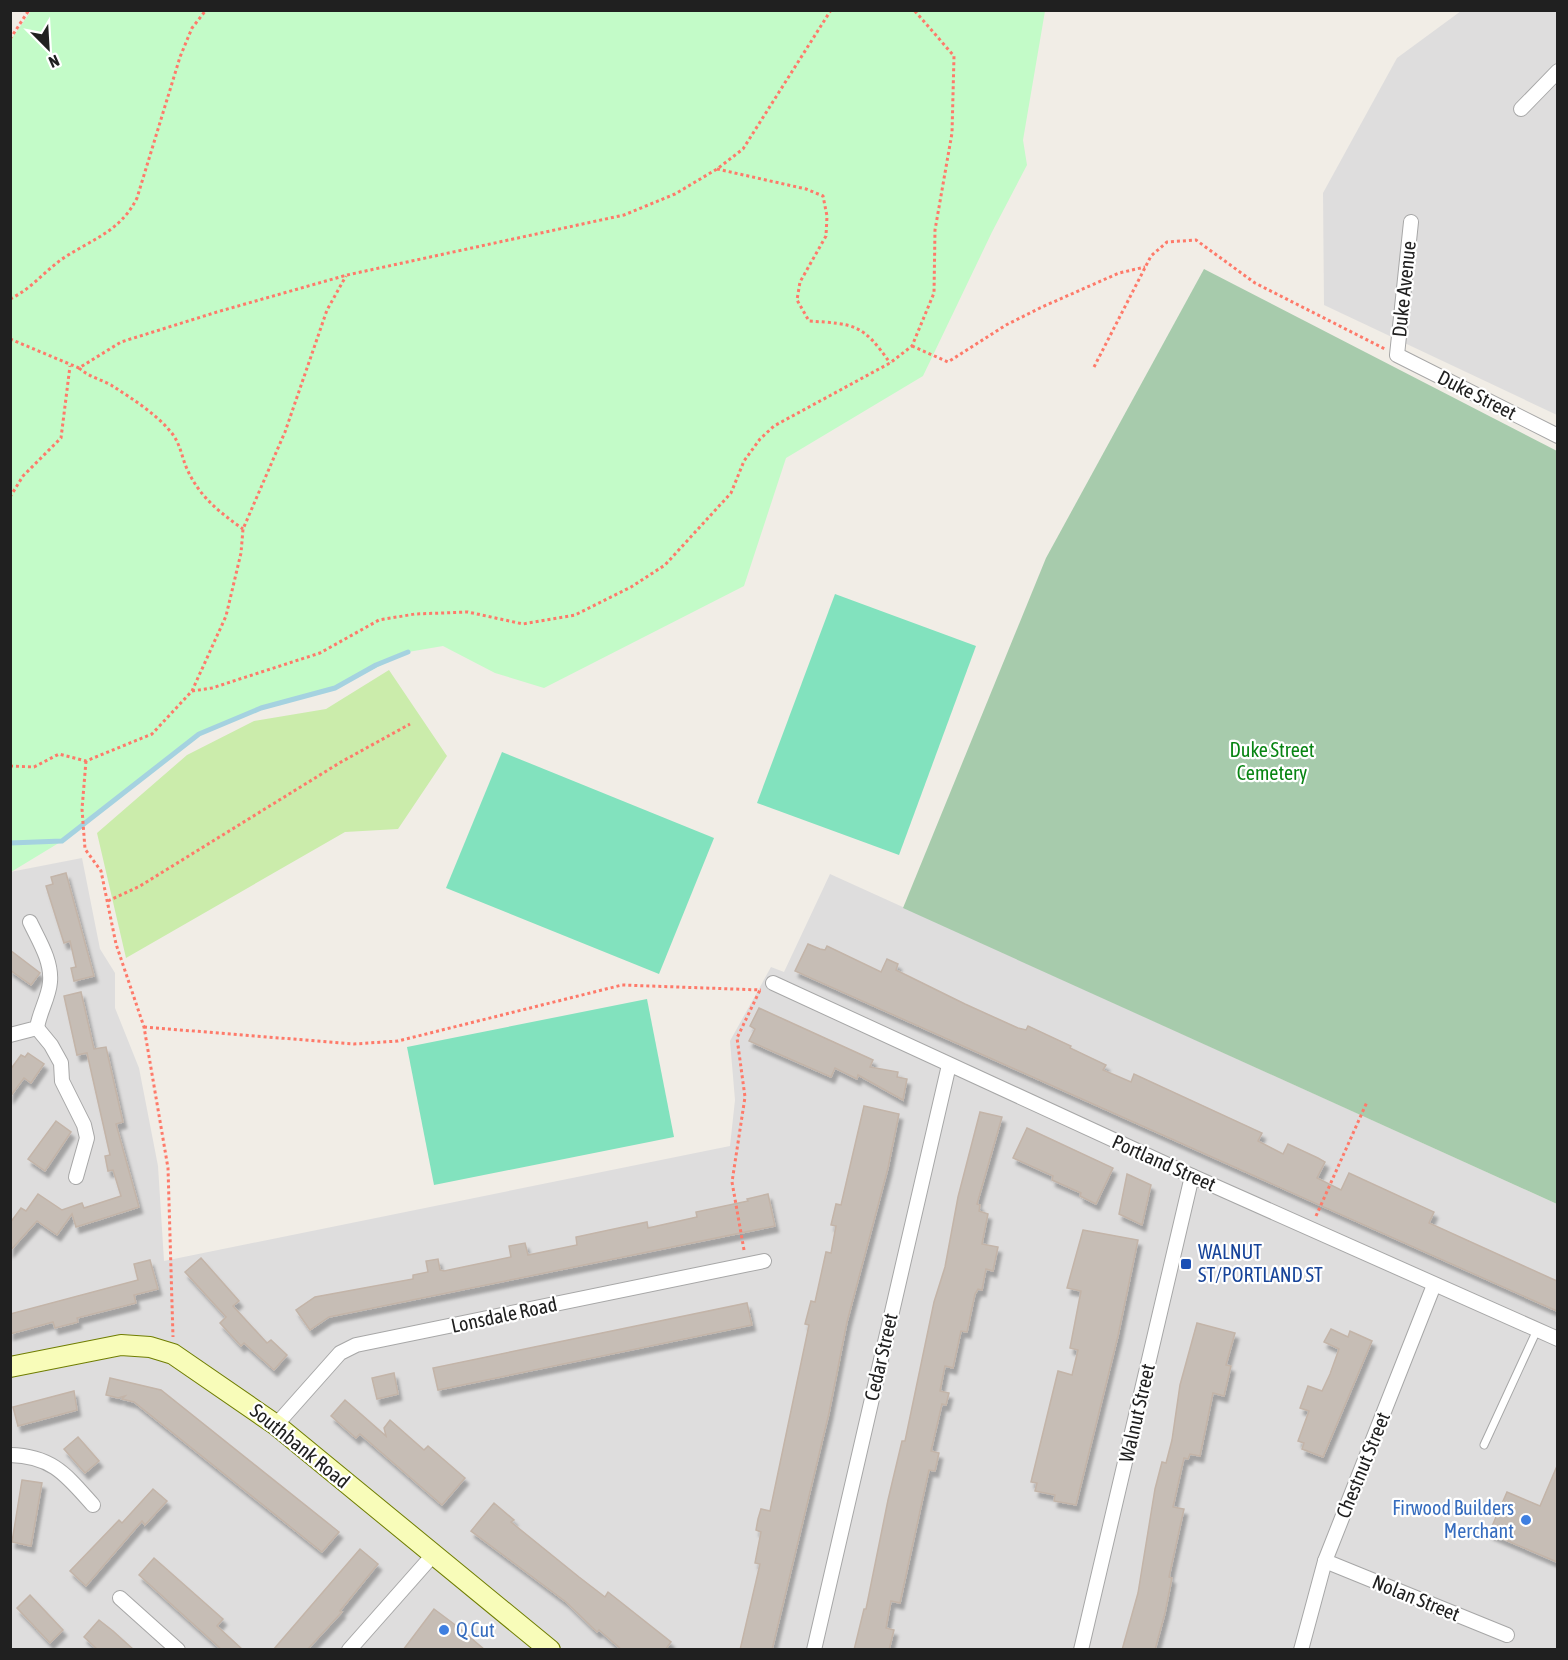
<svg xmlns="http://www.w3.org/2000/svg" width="1568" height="1660" font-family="'Asap Condensed',sans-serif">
<defs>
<filter id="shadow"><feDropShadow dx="3.5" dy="6" stdDeviation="1.5" flood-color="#0004"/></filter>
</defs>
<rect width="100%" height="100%" fill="#f1ede6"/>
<g fill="#dedddd">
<path d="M1461,11H1557V415L1324,305L1323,193L1397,58Z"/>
<path d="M82,858L100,949L115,973V1008L139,1068L158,1166L164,1261L730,1146L735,1100L730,1041L771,967L784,972L830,874L1557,1204V1649L11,1650L10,872Z"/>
</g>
<path fill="#cbecab" d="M389,670L447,756L398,829L345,832L126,958L97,833L187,755L254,721L326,709Z"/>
<path fill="#a7cbac" d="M1204,269L1557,451V1204L903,908L1046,558Z"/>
<path fill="#c3fbc8" d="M31,11V10L1045,11L1023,140L1027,165L992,232L923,376L786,458L744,586L544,688L495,673L443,646L408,652L335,688L261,708L199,734L62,841L11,872L10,41Z"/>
<g fill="#82e2be">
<path d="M835,594L976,646L899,855L757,803Z"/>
<path d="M502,752L714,838L659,974L446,888Z"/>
<path d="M647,999L674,1137L434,1185L407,1047Z"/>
</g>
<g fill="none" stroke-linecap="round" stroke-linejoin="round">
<path stroke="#a5d2e0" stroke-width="5" d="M10,843L62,841L199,734L261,708L335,688L376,665L408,652"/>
</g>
<g fill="#c6bdb5" stroke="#c3b4a8" stroke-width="1.5" filter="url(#shadow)">
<path d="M66,873L94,976L74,981L71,968L76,967L70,941L64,943L46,886L53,884L51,877Z"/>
<path d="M808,944L820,949L825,950L827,946L881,972L887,959L898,964L896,970L965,1004L1018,1028L1026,1030L1028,1026L1071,1046L1070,1048L1106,1065L1103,1070L1131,1082L1134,1074L1262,1133L1258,1141L1283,1154L1288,1144L1318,1158L1325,1162L1317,1178L1341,1190L1349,1173L1434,1212L1429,1223L1557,1281V1311L795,971Z"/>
<path d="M10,950L40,973L31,985L10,970Z"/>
<path d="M81,992L94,1049L106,1047L123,1122L116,1124L139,1207L76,1227L72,1214L57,1235L37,1221L10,1251V1223L21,1208L26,1211L38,1194L62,1210L82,1203L84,1208L121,1196L113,1170L108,1171L105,1156L110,1155L87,1053L77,1055L64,996Z"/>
<path d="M759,1008L873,1060L870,1067L898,1072L897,1077L907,1079L903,1100L858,1075L857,1079L835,1068L831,1077L749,1041L755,1029L750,1026Z"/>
<path d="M28,1053L44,1064L31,1083L24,1078L10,1097V1070L21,1055L25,1057Z"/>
<path d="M864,1106L899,1114L888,1168L847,1322L829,1413L772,1650H740L760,1564L755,1563L761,1532L756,1530L758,1519L761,1509L770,1511L809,1325L805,1324L811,1301L815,1302L826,1252L831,1253L836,1226L831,1225L836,1204L841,1205Z"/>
<path d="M980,1112L1002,1117L977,1204L980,1205L979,1211L988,1214L982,1244L998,1247L993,1271L986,1269L982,1290L978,1289L975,1294L967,1332L961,1331L953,1368L945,1366L940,1391L949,1393L946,1405L942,1404L931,1451L939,1453L935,1471L929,1470L900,1603L891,1601L886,1628L894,1630L889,1650H854L864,1609H866L888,1500L902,1441H905L934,1302L945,1267L958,1197Z"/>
<path d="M56,1121L71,1132L45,1171L28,1159Z"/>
<path d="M1027,1128L1113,1168L1096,1204L1080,1196L1081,1193L1052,1180L1053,1176L1013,1158Z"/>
<path d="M1127,1174L1151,1185L1142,1225L1119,1214Z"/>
<path d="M768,1194L775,1226L329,1317L310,1330L296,1310L315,1297L413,1279V1275L428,1272L426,1261L438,1259L440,1270L444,1271L511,1257L509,1246L525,1243L528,1255L577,1245L576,1237L647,1222L648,1228L697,1217L696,1212L748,1201L747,1199Z"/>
<path d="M1083,1230L1138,1240L1118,1336L1076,1505L1054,1501L1055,1495L1035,1491L1037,1483L1031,1482L1058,1371L1072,1375L1078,1350L1070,1348L1081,1291L1067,1288Z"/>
<path d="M201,1258L239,1301L233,1306L267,1343L271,1340L287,1355L274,1370L244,1343L241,1346L220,1323L226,1317L185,1272Z"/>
<path d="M150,1260L158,1289L134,1295L136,1303L77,1318L78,1322L55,1328L53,1322L10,1334V1314L138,1280L134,1264Z"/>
<path d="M747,1303L752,1325L438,1390L433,1368Z"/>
<path d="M1197,1323L1235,1333L1226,1365L1231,1366L1224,1396L1213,1393L1200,1456L1190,1454L1188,1459L1184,1458L1173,1507L1184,1509L1169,1577L1172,1578L1165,1613L1155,1650H1122L1138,1593L1155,1489L1162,1462L1166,1463L1172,1440L1180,1385Z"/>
<path d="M1331,1329L1348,1337L1350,1331L1372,1341L1323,1457L1302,1449L1304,1443L1298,1441L1309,1411L1300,1408L1308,1386L1322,1391L1330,1374L1339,1349L1324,1342Z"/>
<path d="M394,1373L398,1394L377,1399L372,1378Z"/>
<path d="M110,1378L161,1390L339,1532L322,1552L134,1402L122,1399L125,1396L118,1398L106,1395Z"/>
<path d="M74,1391L77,1410L18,1426L13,1407Z"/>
<path d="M345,1400L386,1436L384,1428L390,1420L424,1450L428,1446L465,1478L442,1505L360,1434L356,1438L331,1416Z"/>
<path d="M78,1437L99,1461L85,1473L64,1449Z"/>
<path d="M1557,1466V1562L1489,1533L1507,1492L1540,1506Z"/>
<path d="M22,1480L42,1483L31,1546L12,1542Z"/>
<path d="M153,1489L167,1501L145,1525L142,1521L86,1586L70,1571L119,1520L122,1523Z"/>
<path d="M494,1503L514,1520L511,1522L579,1577L605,1597L608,1592L671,1642L665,1650H622L599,1630L597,1632L566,1602L471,1531Z"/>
<path d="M360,1549L378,1564L340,1611L342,1612L307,1650H273Z"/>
<path d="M154,1558L223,1619L217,1626L243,1650H222L139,1575Z"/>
<path d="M30,1595L63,1630L50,1643L17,1608Z"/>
<path d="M434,1609L458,1627L485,1650H403Z"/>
<path d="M99,1620L113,1631L134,1650H98L84,1637Z"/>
</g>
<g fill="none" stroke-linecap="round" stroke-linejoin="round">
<g stroke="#a7a7a7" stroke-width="9">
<path id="lane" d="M1484,1445L1537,1330"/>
</g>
<g stroke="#a7a7a7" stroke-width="16">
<g id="street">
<path d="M1521,109L1558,71"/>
<path d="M1411,222L1397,355L1558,436"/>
<path d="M773,983L1192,1176L1558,1339"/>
<path d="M37,1028L51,1045L61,1063L62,1081L84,1125L87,1138L76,1177"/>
<path d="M10,1035L37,1028C39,1013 49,997 50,982C52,961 39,941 30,922"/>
<path d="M276,1425L340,1353L356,1345L764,1261"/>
<path d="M10,1455C53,1456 67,1476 93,1505"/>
<path d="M1325,1561L1507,1635"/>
<path d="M120,1598L178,1650"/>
<path d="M349,1650L433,1555"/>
<path d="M814,1650L949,1065"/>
<path d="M1081,1650L1192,1176"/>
<path d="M1301,1650L1325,1561L1434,1285"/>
</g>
</g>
<g stroke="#6f7d01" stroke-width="22">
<path id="secondary" d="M10,1367L121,1345L150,1347L173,1354L276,1425L550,1650"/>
</g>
<g stroke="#fe7a6a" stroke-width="3" stroke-dasharray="3 3" stroke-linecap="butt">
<path d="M10,39L29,10"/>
<path d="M717,169L806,189L823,196L827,216L826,236L800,282L797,300L809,321C855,324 863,324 890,363"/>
<path d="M10,299C31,289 44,272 62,259C92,239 120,232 137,198L180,57L192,28L206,10"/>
<path d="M10,339L79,368L121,342L217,312L347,275L624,215L675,194L717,169L743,149L831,10"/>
<path d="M912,346L948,362L1006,325L1042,307L1119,273L1145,267"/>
<path d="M1094,367L1151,256L1167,242L1196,240L1255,283L1385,349"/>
<path d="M79,368C89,377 100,379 111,385C131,398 155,413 170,431C180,442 181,455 187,469C199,496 219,512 243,529"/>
<path d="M10,497L23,476L61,438L70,366"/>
<path d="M192,691L212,688L320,653L379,620L415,614L468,612L523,624L575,615L631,587L665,565L731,493L744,461L760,439L774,426L890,363L912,346L934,293L935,230L952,133L954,56L914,10"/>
<path d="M86,761L82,809L85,849L101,871L116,944L144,1027L168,1168L173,1337"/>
<path d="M10,766L34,767L59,754L86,761L152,734L192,691L226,616L241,553L243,529L285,432L327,310L346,276"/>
<path d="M108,901L140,886L341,762L410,724"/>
<path d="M144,1027L354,1044L398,1041L622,985L761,990"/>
<path d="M1316,1216L1367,1102"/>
<path d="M744,1250L732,1182L745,1097L737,1038L760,990"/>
</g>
<use href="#lane" stroke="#fff" stroke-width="7"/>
<use href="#street" stroke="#fff" stroke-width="14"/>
<use href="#secondary" stroke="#f8fcb9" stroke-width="20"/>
</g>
<rect fill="#1a4fb4" stroke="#fff" stroke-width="2" x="1180" y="1258" width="12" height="12" rx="3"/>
<g fill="#3f7fe0" stroke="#fff" stroke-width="2">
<circle cx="1526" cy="1520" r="6"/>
<circle cx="444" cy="1630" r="6"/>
</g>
<g text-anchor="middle" stroke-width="4.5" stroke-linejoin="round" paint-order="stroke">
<g font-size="20" fill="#202020" stroke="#fff">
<text transform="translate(1404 289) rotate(-84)" y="7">Duke Avenue</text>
<text transform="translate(1477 395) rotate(27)" y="7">Duke Street</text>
<text transform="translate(1164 1163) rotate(24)" y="7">Portland Street</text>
<text transform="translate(504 1315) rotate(-12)" y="7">Lonsdale Road</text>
<text transform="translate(881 1357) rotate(-77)" y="7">Cedar Street</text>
<text transform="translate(1137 1413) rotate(-77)" y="7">Walnut Street</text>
<text transform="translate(300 1446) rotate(39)" y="7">Southbank Road</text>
<text transform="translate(1363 1465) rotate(-68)" y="7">Chestnut Street</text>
<text transform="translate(1416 1598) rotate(22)" y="7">Nolan Street</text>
</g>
<g font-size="20" fill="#088413" stroke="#fff">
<text x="1272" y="757">Duke Street<tspan x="1272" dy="23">Cemetery</tspan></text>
</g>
<g font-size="20" fill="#164399" stroke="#fff" text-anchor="start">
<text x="1198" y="1259">WALNUT<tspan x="1198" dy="23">ST/PORTLAND ST</tspan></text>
</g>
<g font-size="20" fill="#366cbe" stroke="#fff" text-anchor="end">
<text x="1514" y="1515">Firwood Builders<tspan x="1514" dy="23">Merchant</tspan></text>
<text x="456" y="1637" text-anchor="start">Q Cut</text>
</g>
</g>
<rect width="1568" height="1660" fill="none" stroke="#202020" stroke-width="24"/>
<g transform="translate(48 48) rotate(156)" stroke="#ffffff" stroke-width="4.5" paint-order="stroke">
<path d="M0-4.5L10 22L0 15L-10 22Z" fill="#202020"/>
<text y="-9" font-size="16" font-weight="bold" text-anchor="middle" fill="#202020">N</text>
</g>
</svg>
